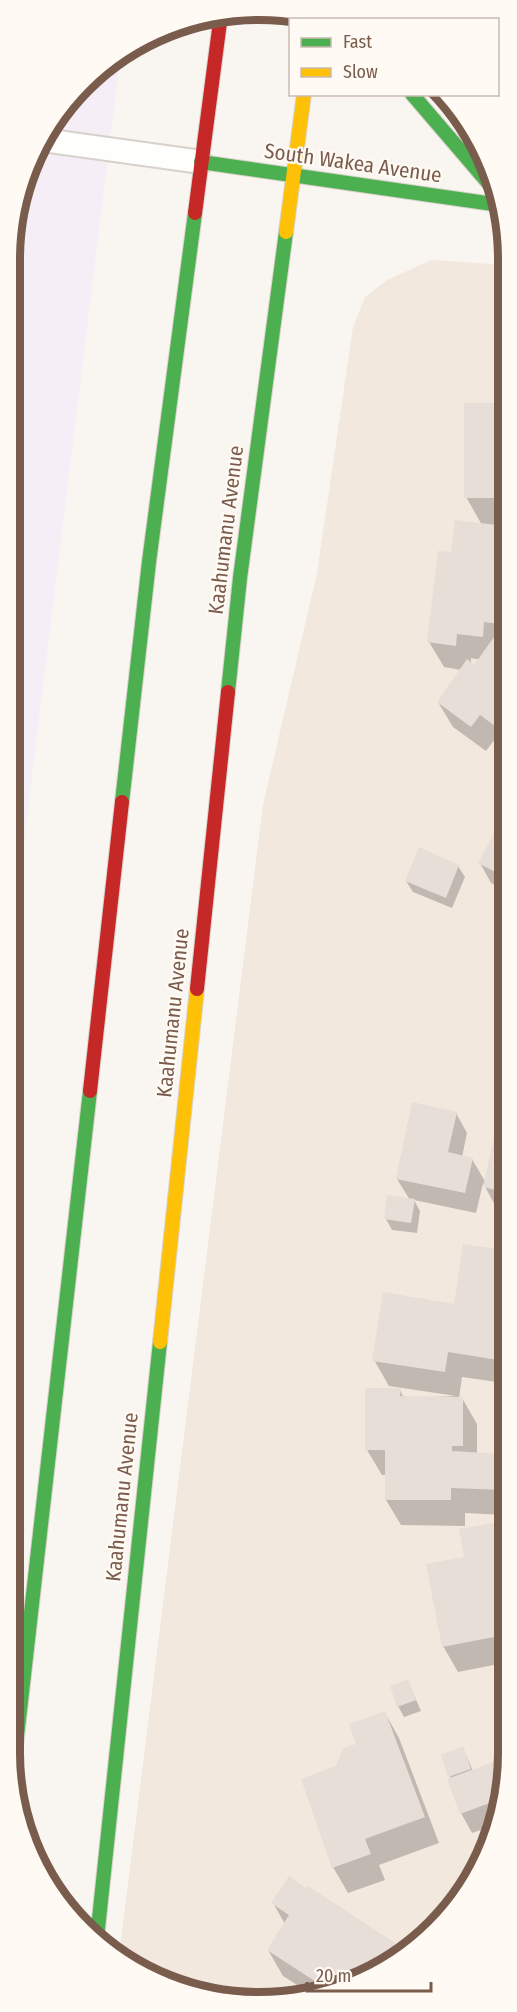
<svg xmlns="http://www.w3.org/2000/svg" width="517" height="2012" font-family="'Fira Sans Condensed',sans-serif">
<rect width="100%" height="100%" fill="#f9f5f0"/>
<path fill="#f2e8de" d="M432,260L506,265L503,1802L474,1879L410,1952L323,1994L242,2002L148,1977L119,1955L263,805L317,573L353,327L365,297L387,280Z"/>
<path fill="#f6eef6" d="M121,51L12,939L14,210L51,120Z"/>
<g fill="#0003" fill-rule="evenodd">
<path d="M506,404L505,525L494,524V526L505,528V747L495,739L486,751L453,727L438,702L461,670L444,667L429,642L453,554L482,525L466,497ZM471,658L480,660L475,667L471,664Z"/>
<path d="M505,816V890L491,883L480,863Z"/>
<path d="M458,866L465,877L452,908L413,892L406,881Z"/>
<path d="M456,1113L467,1133L462,1157L472,1159L486,1183L500,1117L504,1118V1234L498,1224L502,1208L496,1207L483,1183L476,1213L414,1200L420,1211L417,1233L392,1230L386,1219L410,1200L397,1179Z"/>
<path d="M465,1246L504,1252V1383L462,1377L459,1398H462L477,1424V1454L504,1456V1515L465,1513V1526L401,1525L386,1500L387,1475H382L367,1450L400,1390L404,1398L456,1396L389,1386L374,1360L455,1306Z"/>
<path d="M504,1522V1663L458,1672L443,1646L465,1558Z"/>
<path d="M408,1681L421,1711L404,1717L398,1706Z"/>
<path d="M385,1713L399,1738L439,1843L379,1865L385,1880L348,1893L333,1867L337,1768Z"/>
<path d="M463,1748L473,1771L495,1763L503,1776V1802L495,1825L472,1833L461,1813L450,1776Z"/>
<path d="M308,1888L408,1953L323,1994L313,1995L283,1976L268,1950L285,1924L273,1903Z"/>
</g>
<g fill="#e6ded7">
<path d="M464,403H506L505,502H496L495,498H464Z"/>
<path d="M455,520L505,526V615H499L498,624L484,622L483,637L457,634L456,646L427,642L438,551L451,552Z"/>
<path d="M497,633L505,639V719L502,716L495,726L480,715L471,727L437,702L467,659L474,665Z"/>
<path d="M505,813V877L478,863Z"/>
<path d="M419,847L459,865L446,898L405,881Z"/>
<path d="M412,1102L457,1112L448,1152L473,1158L465,1193L396,1179Z"/>
<path d="M499,1115L504,1116V1192L483,1187Z"/>
<path d="M387,1195L415,1199L411,1223L384,1219Z"/>
<path d="M504,1196V1226L497,1224Z"/>
<path d="M463,1244L504,1250V1361L448,1352L445,1372L372,1361L383,1292L454,1304Z"/>
<path d="M365,1388H401L400,1396L463,1397V1446H452V1451L504,1454V1490L451,1488V1500H385V1450H365Z"/>
<path d="M499,1413H504V1438H502Z"/>
<path d="M504,1521V1635L442,1647L426,1564L464,1557L459,1529Z"/>
<path d="M408,1679L416,1700L397,1707L390,1686Z"/>
<path d="M385,1711L425,1817L365,1839L371,1854L332,1868L301,1779L336,1766L343,1748L356,1744L349,1724Z"/>
<path d="M463,1746L471,1769L448,1777L441,1755Z"/>
<path d="M496,1761L503,1780V1798L460,1814L447,1779Z"/>
<path d="M289,1876L306,1888L308,1886L409,1952L330,1991L267,1950L289,1915L271,1903Z"/>
</g>
<g fill="none" stroke-linecap="round" stroke-linejoin="round">
<g stroke="#d7d1cb" stroke-width="26">
<path id="lane" d="M43,140L201,162"/>
</g>
<g stroke="#d9d2cb" stroke-width="16">
<g id="fast">
<path d="M314,17V20"/>
<path d="M412,94L496,192"/>
<path d="M201,162L500,205"/>
<path d="M228,692L240,578L286,232"/>
<path d="M122,802L149,562L195,213"/>
<path d="M13,1772L90,1091"/>
<path d="M97,1938L160,1342"/>
</g>
</g>
<g stroke="#d9d2cb" stroke-width="16">
<g id="slow">
<path d="M286,232L304,94"/>
<path d="M160,1342L197,989"/>
</g>
</g>
<g stroke="#d9d2cb" stroke-width="16">
<g id="jam">
<path d="M195,213L221,14"/>
<path d="M197,989L228,692"/>
<path d="M90,1091L122,802"/>
</g>
</g>
<use href="#lane" stroke="#fefefd" stroke-width="22"/>
<use href="#fast" stroke="#4caf50" stroke-width="14"/>
<use href="#slow" stroke="#ffc107" stroke-width="14"/>
<use href="#jam" stroke="#c62828" stroke-width="14"/>
</g>
<g text-anchor="middle" stroke-width="4.5" stroke-linejoin="round" paint-order="stroke">
<g font-size="21" fill="#7a5c4d" stroke="#fffaf3">
<text transform="translate(353 163) rotate(8)" y="7">South Wakea Avenue</text>
<text transform="translate(226 530) rotate(-83)" y="7">Kaahumanu Avenue</text>
<text transform="translate(173 1013) rotate(-84)" y="7">Kaahumanu Avenue</text>
<text transform="translate(122 1497) rotate(-84)" y="7">Kaahumanu Avenue</text>
</g>
</g>
<path d="M0 0H517V2012H0ZM259 20H259A239 239 0 0 1 498 259V1753A239 239 0 0 1 259 1992H259A239 239 0 0 1 20 1753V259A239 239 0 0 1 259 20Z" fill="#fffaf3" fill-rule="evenodd"/>
<path fill="none" stroke="#7a5c4d" stroke-width="8" d="M259 20H259A239 239 0 0 1 498 259V1753A239 239 0 0 1 259 1992H259A239 239 0 0 1 20 1753V259A239 239 0 0 1 259 20Z"/>
<rect x="289" y="18" width="210" height="78" fill="#fffaf3" stroke="#cabbb1" stroke-width="1.5"/>
<rect x="301" y="38" width="30" height="9" fill="#4caf50" stroke="#cabbb1" stroke-width="1.5"/>
<text x="343" y="48" font-size="18" fill="#7a5c4d">Fast</text>
<rect x="301" y="68" width="30" height="9" fill="#ffc107" stroke="#cabbb1" stroke-width="1.5"/>
<text x="343" y="78" font-size="18" fill="#7a5c4d">Slow</text>
<path d="M307 1982v9h124v-9" fill="none" stroke="#7a5c4d" stroke-width="3"/>
<text x="316" y="1982" font-size="18" fill="#7a5c4d" stroke="#fffaf3" stroke-width="4.5" paint-order="stroke">20 m</text>
</svg>
